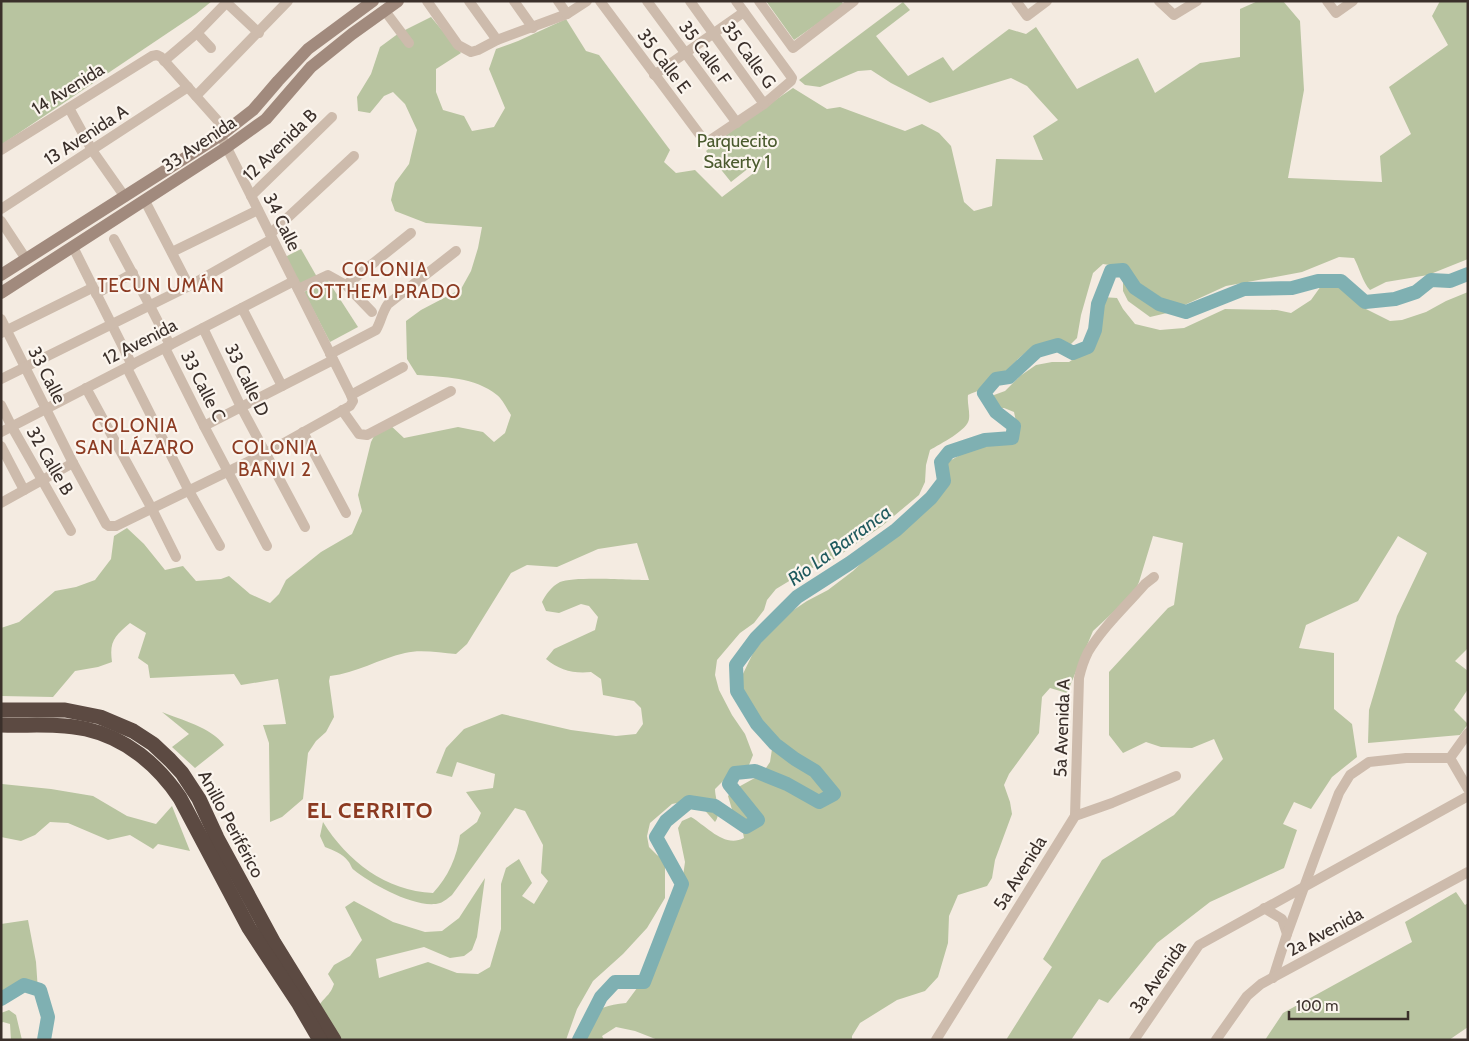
<svg xmlns="http://www.w3.org/2000/svg" width="1469" height="1041" font-family="Cabin,sans-serif">
<rect width="100%" height="100%" fill="#f4ebe1"/>
<g fill="#b8c4a0">
<path d="M1,1H212L196,14L1,145Z"/>
<path d="M766,1H841L844,5L794,40Z"/>
<path d="M1258,1H1283L1300,21L1304,90L1288,178L1382,182L1380,156L1411,134L1389,87L1448,45L1432,16L1440,1H1468V259L1428,275L1386,282L1370,290C1363,283 1359,267 1354,258L1339,257L1302,272L1226,286L1167,313L1150,317L1128,301L1123,291V277L1116,266L1103,264L1093,273L1081,315L1077,338L1069,346C1059,345 1044,342 1034,347C1020,354 1005,374 993,384C987,389 976,391 968,395C967,403 970,411 969,419C968,430 940,444 930,450L926,465L925,482L919,495L882,526L828,563L809,569L776,589L767,600L764,610L754,623L740,633L717,660L715,675L719,690L732,715L745,734L753,755L749,765L728,776L715,789C715,799 722,813 715,822L701,806L686,801L672,804L650,823L647,836L649,847L657,855L665,860V898L647,928L623,954L593,981L577,1009L566,1040H327L316,1013C321,997 329,999 334,984L328,974L334,965L350,956L362,940L345,907L354,901L393,922L425,932L442,931L459,918L485,878L477,937L472,950L464,956L450,958L424,947L376,959L379,978L428,962L457,973L478,974L490,967L501,929V884L506,868L519,859L532,883L522,896L534,904L548,881L541,873L543,845L525,811L515,808L452,895C449,897 444,902 440,903C418,910 371,884 354,870C351,868 351,864 348,861C343,854 333,850 325,847L320,836L323,822C347,861 386,891 433,893C448,877 457,857 460,835L477,822L481,813L466,792L493,788L495,774L457,762L452,777L436,773L446,748L464,729L502,714L571,730L616,736L636,734L643,724L641,708L634,701L603,695L601,679L591,672C574,674 559,670 546,659L554,649L595,630L598,617L589,606L581,604L559,613L546,611L542,602C546,594 551,587 560,582C573,576 631,580 649,580L637,543L598,549L557,567L527,565L511,573L467,644L456,654C440,653 421,649 405,653C379,659 356,673 330,676L329,681L334,717L326,732L316,741L308,753L303,799L282,817L270,822L269,743L263,725L286,724L278,679L241,685L234,674L150,678L148,665L138,658L146,633L130,623C115,636 109,641 112,662L98,667L75,671L53,697L1,696V628L19,622L55,591L76,587L95,580L111,559L114,536L127,528L144,544L165,570L183,566L196,581L221,579L229,576L250,594L270,603L279,594L286,580L321,552L352,534L362,511L358,495L371,442L379,426L389,424L404,438L458,427L483,432L494,442L505,433L511,415C507,409 503,400 497,395C475,377 444,377 417,375L407,359L406,321L421,310L461,289L471,271L478,248L482,227L426,223L395,211L391,200L395,183L409,164L417,130L405,104L393,92L384,96L370,113L358,111L357,97L371,74L380,47L399,33L431,17L461,53L436,69V92L443,110L464,116L472,131L494,127L505,108L489,69L496,49L518,41L566,19L586,51L599,55L670,150L664,162L676,173L695,170L722,197L755,172L750,167L731,182L706,151C734,128 764,108 793,88L827,109L840,107L905,131L922,124L939,133L951,146L964,202L974,211L992,206L996,159L1043,160L1033,136L1058,120L1027,86L1011,78L930,103L891,83L871,70L858,71L820,87L805,85L799,80L903,2L910,10L876,36L908,76L943,57L953,71L1009,29L1026,34L1036,27L1077,89L1138,58L1155,93L1200,63L1240,57V9Z"/>
<path d="M301,249L317,277L299,285L285,257Z"/>
<path d="M327,279L358,327L330,342L304,292Z"/>
<path d="M1330,282L1345,292L1362,307L1390,321L1402,320L1426,312L1446,301L1468,292V648L1455,661L1468,671V689L1454,710L1468,724L1460,735L1368,743L1369,710L1397,616L1427,553L1398,536L1358,601L1306,625L1299,648L1334,653V709L1352,724L1357,757L1332,777L1311,809L1294,802L1283,824L1297,830L1284,868L1210,902L1157,943L1108,1003L1099,999L1071,1040H1006L1052,967L1043,959L1102,860L1174,815L1223,759L1214,739L1192,748L1161,747L1146,742L1123,753L1109,735V672L1168,608L1174,605L1183,543L1153,536L1139,582L1134,593L1093,631L1067,693L1050,688L1042,697L1039,733L1009,774L1004,785L1010,802L1012,814L995,860L992,878L987,886L958,895L949,916L948,943L938,977L925,991L897,1000L860,1023L852,1036V1040H658L635,1031L616,1027L602,1036L604,1040H583C589,1011 598,1006 626,1003L643,980L683,876L685,862L678,828L682,821L691,817C708,827 724,848 744,838L741,822L733,813L728,796L733,790L762,774L770,762L772,749L749,709L740,680L754,651L780,619L807,601L828,590L853,571L872,553L912,518L920,513L937,496L938,476L946,463L974,447L990,446L1010,435L1017,426L1014,412L1004,408L986,409L987,403L994,395L1005,391L1020,376L1036,365L1052,362H1069L1078,356L1102,297L1117,298L1123,309L1135,324L1160,330L1184,328L1225,309L1277,310L1291,313L1311,300L1321,286Z"/>
<path d="M162,712C181,720 211,727 224,745L195,768L172,747L189,734Z"/>
<path d="M2,784L51,789L93,796L127,816L156,824L172,806L190,851L158,844L153,849L130,835L108,840L68,823L50,822L35,835L21,841L1,837Z"/>
<path d="M1456,892L1465,905L1468,903V1027L1449,1040H1265L1283,1013L1412,942L1405,922Z"/>
<path d="M28,920L36,962L38,991C24,982 14,986 1,995V924Z"/>
<path d="M9,1010L16,1015L22,1040H11L10,1024L3,1022L1,1023V1013Z"/>
</g>
<g fill="none" stroke-linecap="round" stroke-linejoin="round">
<g stroke="#7fb0b2" stroke-width="14">
<path d="M1,999L24,985L40,990L48,1017L44,1040"/>
<path d="M579,1040L601,997L615,982H644L682,884L656,837L666,821L689,802L715,806L746,827L758,820L729,784L735,773L755,771L787,784L819,802L834,794L815,771L795,759L775,744L757,724L737,691L736,665L756,638L797,597L850,563L896,530L931,498L944,481L941,462L949,452L985,440L1012,438L1014,426L996,412L984,393L996,379L1009,377L1037,351L1058,345L1073,353L1088,347L1095,330L1098,304L1111,271L1123,270L1135,288L1159,304L1186,312L1244,289L1292,288L1318,281H1341L1365,302L1395,299L1416,292L1431,280L1450,281L1468,274"/>
</g>
<g stroke="#cdbbac" stroke-width="10">
<path d="M427,1L458,45L471,52L478,50L497,40L567,14L587,1"/>
<path d="M469,1L497,40"/>
<path d="M514,1L533,28"/>
<path d="M558,1L567,14"/>
<path d="M600,1L703,139L709,141L764,104L791,81L792,78L790,75L736,1"/>
<path d="M647,1L737,123"/>
<path d="M690,1L764,104"/>
<path d="M759,1L793,48L854,1"/>
<path d="M1016,1L1027,16L1047,1"/>
<path d="M1159,1L1174,15L1197,1"/>
<path d="M1327,1L1336,13L1353,1"/>
<path d="M227,3L259,33"/>
<path d="M385,11L409,43"/>
<path d="M197,33L211,48"/>
<path d="M164,61L197,33L228,1"/>
<path d="M654,75L744,12"/>
<path d="M196,96L288,1"/>
<path d="M69,108L92,150L125,197"/>
<path d="M1,150L152,56L157,55L161,57L227,131"/>
<path d="M251,196L332,117"/>
<path d="M145,201L189,286"/>
<path d="M1,209L188,87"/>
<path d="M1,221L26,259"/>
<path d="M270,234L354,156"/>
<path d="M114,239L150,306L170,345"/>
<path d="M73,247L132,365"/>
<path d="M172,252L258,210"/>
<path d="M346,285L411,233"/>
<path d="M298,289L328,275L346,285L372,312"/>
<path d="M96,294L133,273"/>
<path d="M242,308L282,386"/>
<path d="M1,319L73,463L106,524L109,526H116L266,453L350,406L353,401L351,395L223,140"/>
<path d="M203,328L241,407L305,527"/>
<path d="M1,333L92,288"/>
<path d="M165,348L204,426L267,546"/>
<path d="M330,354L376,330C381,322 382,312 388,304L456,251"/>
<path d="M127,368L189,491L220,546"/>
<path d="M1,379L189,286L272,239"/>
<path d="M86,388L152,509L176,557"/>
<path d="M351,395L403,367"/>
<path d="M1,405L12,427L71,531"/>
<path d="M342,410L359,434L367,435L451,391"/>
<path d="M204,426L333,360"/>
<path d="M1,432L294,281"/>
<path d="M303,432L346,513"/>
<path d="M1,446L24,490"/>
<path d="M1,503L73,463"/>
<path d="M1450,758L1468,789"/>
<path d="M1450,758L1468,733"/>
<path d="M1075,816L1079,678C1081,669 1084,660 1088,652C1103,627 1126,606 1145,584L1154,577"/>
<path d="M1264,908L1282,919L1287,934"/>
<path d="M1273,978L1287,934L1315,857L1339,793L1350,775L1369,762L1406,758H1450"/>
<path d="M936,1040L1075,816L1112,803L1176,776"/>
<path d="M1134,1040L1199,945L1468,796"/>
<path d="M1216,1040L1247,996L1261,984L1468,872"/>
</g>
<g stroke="#a18a7d" stroke-width="12">
<path d="M1,275L221,135L253,110L278,81L308,49L373,1"/>
<path d="M1,293L227,147L266,119L311,67L352,34L398,1"/>
</g>
<g stroke="#5c4a42" stroke-width="15">
<path d="M1,710H65L100,717L133,731L153,744L170,760L182,773L199,799L217,838L274,943L334,1040"/>
<path d="M1,725C29,726 59,723 86,729C126,738 158,765 180,798L249,928L299,1004L320,1040"/>
</g>
</g>
<g text-anchor="middle" stroke-width="4.5" stroke-linejoin="round" paint-order="stroke">
<g font-size="18" fill="#3b302b" stroke="#fbf5ee">
<text transform="translate(705 53) rotate(54)" y="6">35 Calle F</text>
<text transform="translate(749 55) rotate(54)" y="6">35 Calle G</text>
<text transform="translate(664 61) rotate(53)" y="6">35 Calle E</text>
<text transform="translate(68 89) rotate(-32)" y="6">14 Avenida</text>
<text transform="translate(86 135) rotate(-33)" y="6">13 Avenida A</text>
<text transform="translate(199 144) rotate(-34)" y="6">33 Avenida</text>
<text transform="translate(280 145) rotate(-44)" y="6">12 Avenida B</text>
<text transform="translate(282 222) rotate(64)" y="6">34 Calle</text>
<text transform="translate(140 342) rotate(-27)" y="6">12 Avenida</text>
<text transform="translate(47 375) rotate(63)" y="6">33 Calle</text>
<text transform="translate(247 380) rotate(64)" y="6">33 Calle D</text>
<text transform="translate(203 386) rotate(63)" y="6">33 Calle C</text>
<text transform="translate(50 461) rotate(60)" y="6">32 Calle B</text>
<text transform="translate(1062 728) rotate(-88)" y="6">5a Avenida A</text>
<text transform="translate(231 824) rotate(62)" y="6">Anillo Periférico</text>
<text transform="translate(1020 873) rotate(-58)" y="6">5a Avenida</text>
<text transform="translate(1325 932) rotate(-28)" y="6">2a Avenida</text>
<text transform="translate(1158 977) rotate(-55)" y="6">3a Avenida</text>
</g>
<g font-size="18" fill="#4a5a2e" stroke="#fbf5ee">
<text x="737" y="147">Parquecito<tspan x="737" dy="21">Sakerty 1</tspan></text>
</g>
<g font-size="19" letter-spacing="1" fill="#8c3b22" stroke="#fbf5ee">
<text x="385" y="276">COLONIA<tspan x="385" dy="22">OTTHEM PRADO</tspan></text>
<text x="161" y="292">TECUN UMÁN</text>
<text x="135" y="432">COLONIA<tspan x="135" dy="22">SAN LÁZARO</tspan></text>
<text x="275" y="454">COLONIA<tspan x="275" dy="22">BANVI 2</tspan></text>
</g>
<g font-size="19" font-style="italic" fill="#1f5a5e" stroke="#fbf5ee">
<text transform="translate(839 545) rotate(-36)" y="7">Río La Barranca</text>
</g>
<g font-size="22" font-weight="bold" letter-spacing="1" fill="#8c3b22" stroke="#fbf5ee">
<text x="370" y="818">EL CERRITO</text>
</g>
</g>
<rect width="1469" height="1041" fill="none" stroke="#3b302b" stroke-width="5"/>
<path d="M1289 1011v8h119v-8" fill="none" stroke="#3b302b" stroke-width="2.5"/>
<text x="1296" y="1011" font-size="15" fill="#3b302b" stroke="#fbf5ee" stroke-width="4" paint-order="stroke">100 m</text>
</svg>
